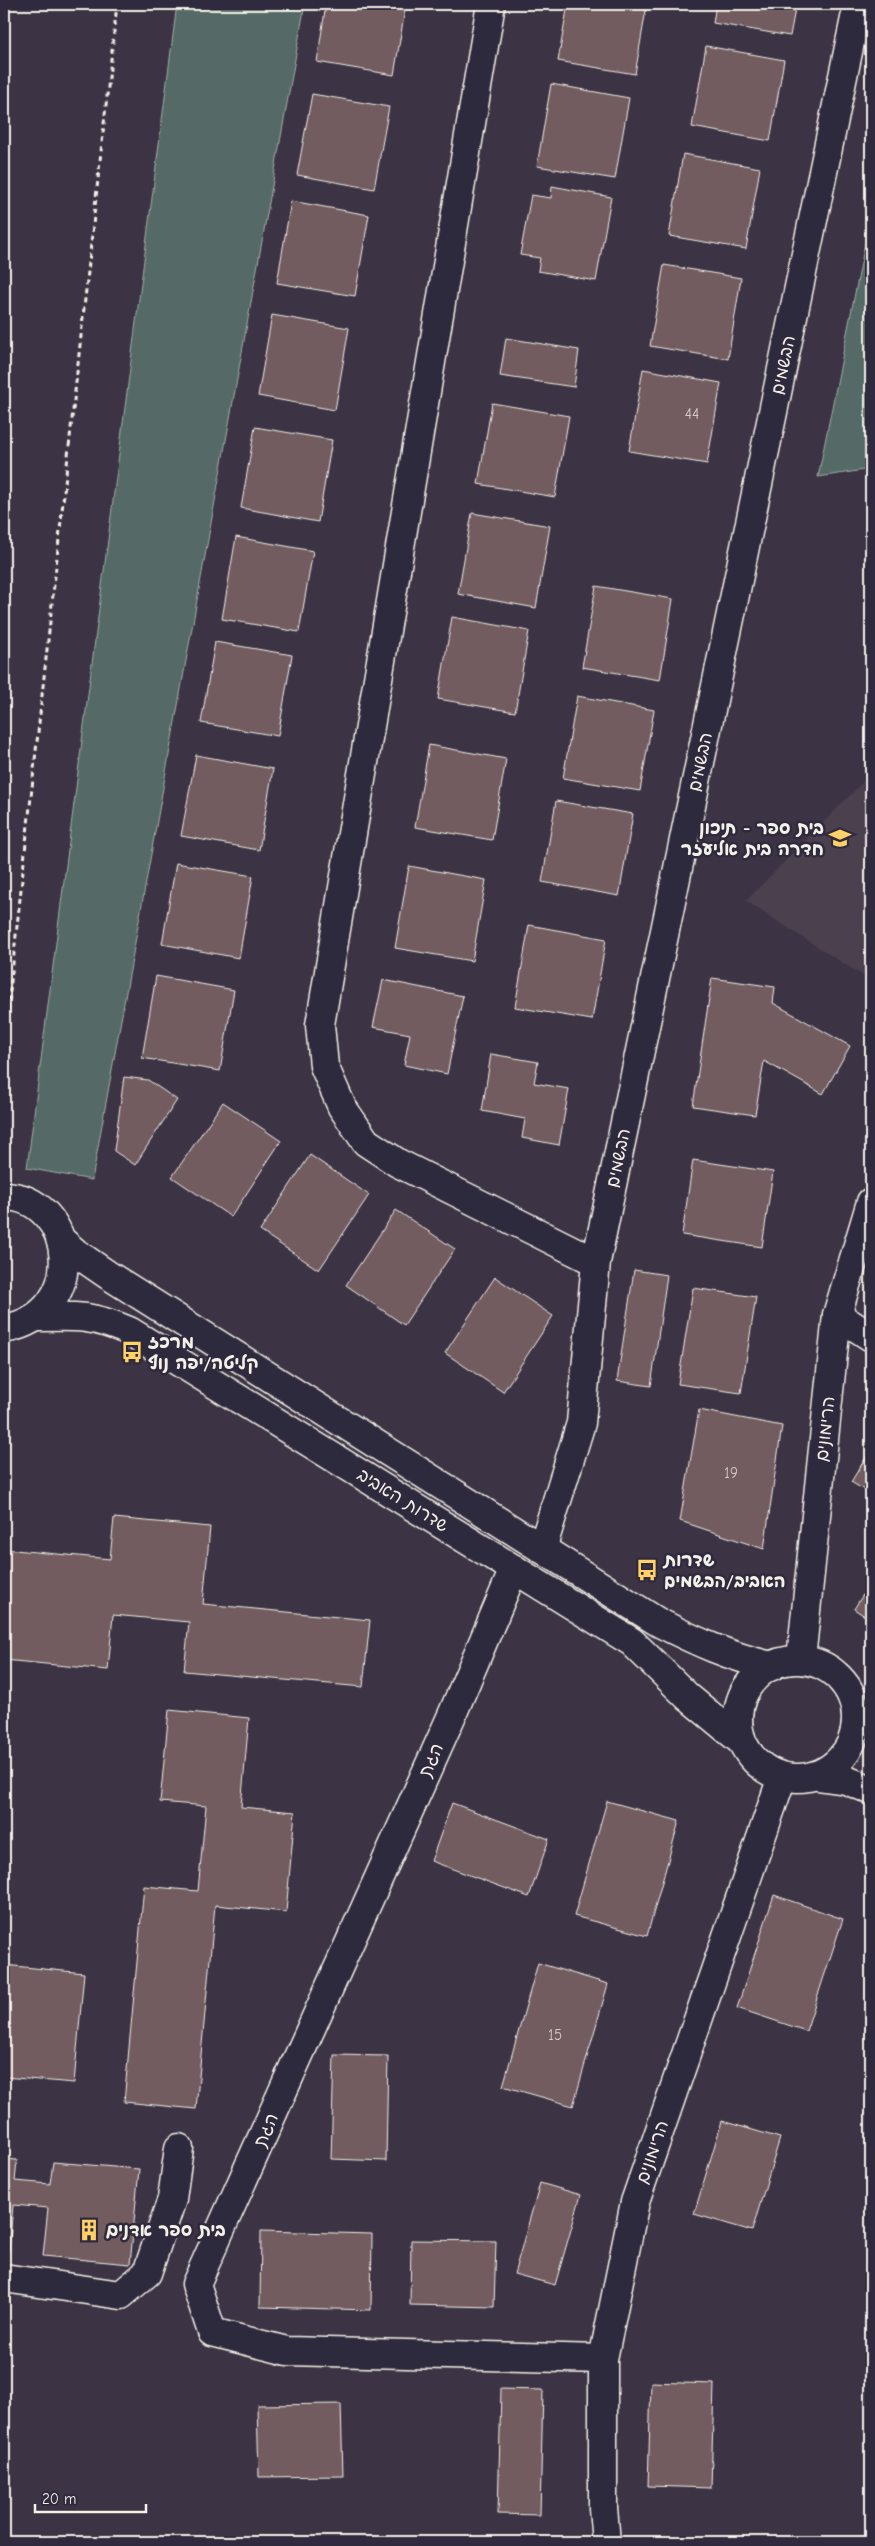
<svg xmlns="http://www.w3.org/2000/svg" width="875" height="2546" font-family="'Comic Neue','Playpen Sans Hebrew',sans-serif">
<rect width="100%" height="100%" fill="#3c3444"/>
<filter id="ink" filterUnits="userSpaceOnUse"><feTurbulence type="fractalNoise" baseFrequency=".02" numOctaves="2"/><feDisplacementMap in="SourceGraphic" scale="10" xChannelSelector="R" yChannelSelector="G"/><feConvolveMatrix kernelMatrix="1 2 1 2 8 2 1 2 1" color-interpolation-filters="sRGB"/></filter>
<g filter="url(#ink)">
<path fill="#4c404d" d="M871,774V981L746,901Z"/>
<g fill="#546b66" stroke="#a4aea7">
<path d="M177,4H305L92,1180L27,1168Z"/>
<path d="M871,214V469L818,477Z"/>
</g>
<g fill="#725c61" stroke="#f4f1e8">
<path d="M326,4H406L394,75L317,62Z"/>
<path d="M568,4H647L635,74L558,61Z"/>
<path d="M716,4H796L790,36L713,23Z"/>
<path d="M706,46L784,60L770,141L692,127Z"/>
<path d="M551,84L629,98L615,179L537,166Z"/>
<path d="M312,94L389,107L374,189L297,175Z"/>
<path d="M683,154L760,168L746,249L669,236Z"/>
<path d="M552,186L611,197L596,281L538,271L540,258L520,255L531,195L551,198Z"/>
<path d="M291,201L369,215L355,296L277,283Z"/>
<path d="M664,265L741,278L728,359L650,346Z"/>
<path d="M272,315L349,328L335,410L258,396Z"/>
<path d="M506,338L579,350L574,387L500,376Z"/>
<path d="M643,369L721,383L707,464L629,451Z"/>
<path d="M492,403L569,416L555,497L478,484Z"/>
<path d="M255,427L332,440L318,522L241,508Z"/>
<path d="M472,513L550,526L536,608L458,594Z"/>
<path d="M236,537L313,551L299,632L222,619Z"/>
<path d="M596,586L673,599L660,680L582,667Z"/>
<path d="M452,617L529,631L515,712L438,699Z"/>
<path d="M215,642L292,655L278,736L201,723Z"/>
<path d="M577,696L654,710L640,791L563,778Z"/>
<path d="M429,745L506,759L492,840L415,827Z"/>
<path d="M196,755L273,769L259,850L181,836Z"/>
<path d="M556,801L633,814L619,896L542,882Z"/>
<path d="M176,863L253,876L239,958L162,944Z"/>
<path d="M409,866L486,880L472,961L395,948Z"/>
<path d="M529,925L606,939L592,1020L515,1007Z"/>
<path d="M156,976L234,990L220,1071L142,1058Z"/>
<path d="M712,978L775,987L773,1003L850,1046L823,1094L764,1061L755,1115L693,1106Z"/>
<path d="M383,980L463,996L447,1074L404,1065L410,1034L373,1027Z"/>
<path d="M491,1054L538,1062L534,1083L569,1089L559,1145L522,1138L525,1119L482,1111Z"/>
<path d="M124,1077L148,1080L177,1100L135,1165L114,1151Z"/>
<path d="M223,1102L281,1141L231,1217L172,1177Z"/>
<path d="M310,1155L369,1195L319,1270L260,1231Z"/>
<path d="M693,1160L773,1172L762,1247L682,1235Z"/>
<path d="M396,1210L455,1249L404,1325L346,1285Z"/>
<path d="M634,1270L667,1275L651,1386L617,1381Z"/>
<path d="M495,1277L553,1316L503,1392L445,1353Z"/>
<path d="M693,1288L756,1297L741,1393L678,1384Z"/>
<path d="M699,1410L782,1426L764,1549L680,1521Z"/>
<path d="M871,1449V1494L851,1482Z"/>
<path d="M114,1518L210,1527L203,1604L370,1620L363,1687L184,1671L189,1622L113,1615L108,1670L4,1660V1549L110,1559Z"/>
<path d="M871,1582V1620L854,1609Z"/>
<path d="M169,1710L249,1718L241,1807L295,1812L286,1912L215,1905L196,2109L124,2102L144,1886L198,1891L206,1806L160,1802Z"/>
<path d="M607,1801L679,1821L647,1936L574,1916Z"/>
<path d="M452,1803L549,1839L529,1897L431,1861Z"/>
<path d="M774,1895L843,1919L806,2031L737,2008Z"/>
<path d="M538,1963L608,1984L573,2106L503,2086Z"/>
<path d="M4,1965L84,1973L74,2083L4,2077Z"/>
<path d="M334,2055L388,2056L386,2161L331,2159Z"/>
<path d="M722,2121L780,2138L752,2231L694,2214Z"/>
<path d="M4,2159L17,2160L15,2181L50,2184L53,2162L139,2169L130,2264L43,2256L48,2208L13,2205L9,2252H4Z"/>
<path d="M540,2183L581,2195L555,2285L514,2274Z"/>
<path d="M261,2231L372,2234L371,2310L260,2307Z"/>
<path d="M411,2240L496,2241L494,2307L410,2305Z"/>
<path d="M651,2382L714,2384L711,2488L648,2486Z"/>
<path d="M501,2389L543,2390L540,2515L498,2514Z"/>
<path d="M341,2404L343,2476L259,2477L257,2405Z"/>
</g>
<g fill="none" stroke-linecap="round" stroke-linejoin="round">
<g stroke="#f4f1e8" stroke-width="31">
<g id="street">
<path d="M491,4L320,1025L324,1066L342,1107L366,1142L398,1163L596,1262"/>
<path d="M837,1315L871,1337"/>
<path d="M542,1549L581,1423L596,1262L858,4"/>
<path d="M514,1569L452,1715L196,2284L212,2332L287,2351L603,2359"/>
<path d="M801,1659L837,1315L871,1202"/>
<path d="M4,2278L121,2295L147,2273L172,2199L179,2148"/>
<path d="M606,2542L603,2508V2359L635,2202L782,1777"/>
</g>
</g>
<g stroke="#f4f1e8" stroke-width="31">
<g id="secondary">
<path d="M4,1196C76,1197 91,1314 4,1329"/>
<path d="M61,1240L76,1253L108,1275L658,1622C695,1641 730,1657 772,1666"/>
<path d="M37,1317C77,1316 92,1315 129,1331L632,1642L688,1697L740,1740"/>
<circle cx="797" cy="1719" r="59"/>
<path d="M817,1776L846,1780L871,1790"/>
</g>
</g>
<path stroke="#f4f1e8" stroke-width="3" stroke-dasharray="5 4" stroke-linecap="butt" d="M4,1046L117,4"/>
<use href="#street" stroke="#2f2a3d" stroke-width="28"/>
<use href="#secondary" stroke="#2f2a3d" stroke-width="28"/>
</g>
</g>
<defs>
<g id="school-bare" transform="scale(1.725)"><path d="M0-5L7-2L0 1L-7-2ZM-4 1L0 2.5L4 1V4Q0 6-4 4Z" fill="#ffd166" stroke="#2f2a3d" stroke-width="2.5" paint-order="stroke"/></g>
<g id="bus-bare" transform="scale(1.725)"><path d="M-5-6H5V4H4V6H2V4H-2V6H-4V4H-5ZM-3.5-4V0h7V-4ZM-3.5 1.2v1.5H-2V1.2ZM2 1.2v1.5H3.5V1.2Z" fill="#ffd166" stroke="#2f2a3d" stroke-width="2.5" paint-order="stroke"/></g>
<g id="building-bare" transform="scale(1.725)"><path d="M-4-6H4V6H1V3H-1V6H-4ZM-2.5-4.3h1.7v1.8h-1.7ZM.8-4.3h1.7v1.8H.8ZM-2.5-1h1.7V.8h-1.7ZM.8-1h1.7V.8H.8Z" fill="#ffd166" stroke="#2f2a3d" stroke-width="2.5" paint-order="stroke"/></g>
</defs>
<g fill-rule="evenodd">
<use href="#school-bare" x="840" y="838"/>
<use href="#bus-bare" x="132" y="1352"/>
<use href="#bus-bare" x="647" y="1570"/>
<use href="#building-bare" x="89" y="2230"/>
</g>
<g text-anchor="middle" stroke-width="5" stroke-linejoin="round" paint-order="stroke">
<g font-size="15" fill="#d4ccc6">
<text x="692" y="419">44</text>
<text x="731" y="1478">19</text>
<text x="555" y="2040">15</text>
</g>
<g font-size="18" fill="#f4f1e8" stroke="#2f2a3d">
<text transform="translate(783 365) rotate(-78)" y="6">הבשמים</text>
<text transform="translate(700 762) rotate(-78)" y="6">הבשמים</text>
<text transform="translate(618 1158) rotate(-78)" y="6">הבשמים</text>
<text transform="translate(825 1429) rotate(-84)" y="6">הרימונים</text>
<text transform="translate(403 1500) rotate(32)" y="6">שדרות האביב</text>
<text transform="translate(431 1760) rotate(-66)" y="6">הגת</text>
<text transform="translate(266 2130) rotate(-66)" y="6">הגת</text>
<text transform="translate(652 2152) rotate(-71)" y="6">הרימונים</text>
</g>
<g font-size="18" font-weight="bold" fill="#f4f1e8" stroke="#2f2a3d" text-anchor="start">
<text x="824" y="834" text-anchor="end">בית ספר - תיכון<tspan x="824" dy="21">חדרה בית אליעזר</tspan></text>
<text x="148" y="1348">מרכז<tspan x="148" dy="21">קליטה/יפה נוף</tspan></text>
<text x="664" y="1566">שדרות<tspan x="664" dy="21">האביב/הבשמים</tspan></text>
<text x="106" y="2236">בית ספר אדנים</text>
</g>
</g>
<rect width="875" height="2546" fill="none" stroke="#2f2a3d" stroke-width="20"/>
<rect x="10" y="10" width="855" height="2526" fill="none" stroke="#f4f1e8" stroke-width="2" filter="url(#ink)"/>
<path d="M35 2504v8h111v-8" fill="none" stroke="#f4f1e8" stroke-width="2.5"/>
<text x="42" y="2504" font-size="15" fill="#f4f1e8" stroke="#2f2a3d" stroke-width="4" paint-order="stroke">20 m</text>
</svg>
